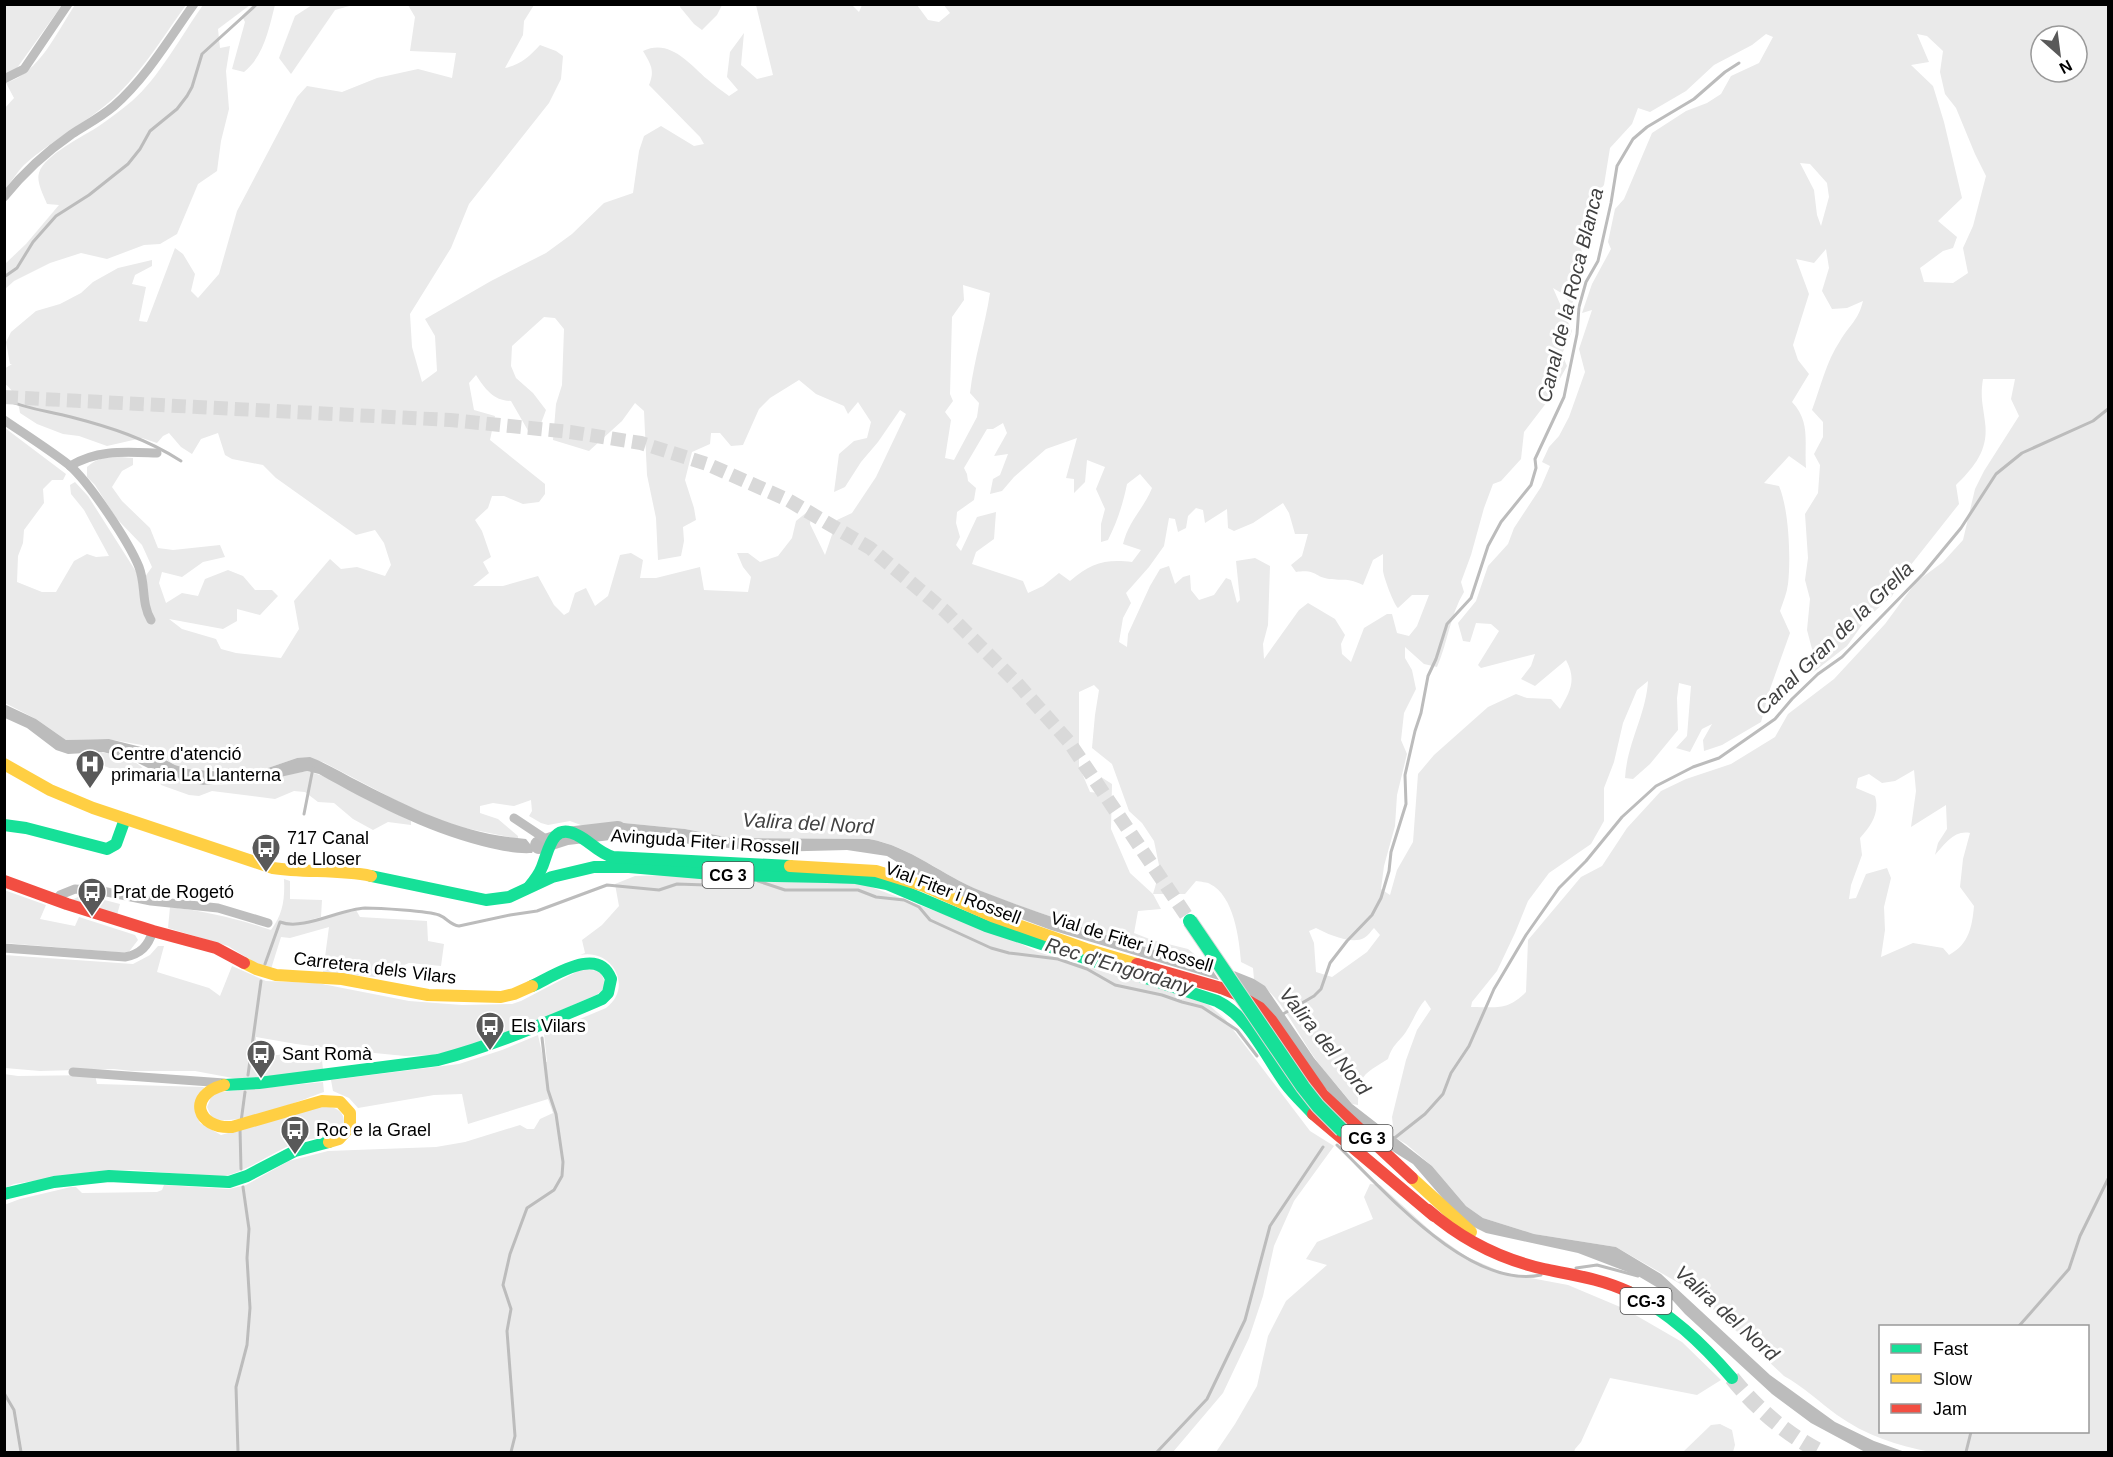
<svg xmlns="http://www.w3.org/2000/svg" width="2113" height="1457" font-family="Arial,sans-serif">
<rect width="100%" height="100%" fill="#fff"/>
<g fill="#eaeaea" fill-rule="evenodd">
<path d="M254,4L275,5C269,28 264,56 244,72L232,69L245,22L242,16Z"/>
<path d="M943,4L2108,5V1452H1931C1898,1446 1865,1435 1837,1415C1819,1402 1804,1387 1784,1376L1696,1293L1616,1247L1534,1234L1483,1218L1466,1206L1432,1166L1406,1144L1394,1137L1392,1117L1406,1060L1417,1030L1431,1009L1425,1000C1417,1009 1414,1019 1407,1030C1400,1042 1393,1043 1388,1059C1363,1075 1359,1074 1358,1105L1352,1104C1340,1088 1325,1073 1314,1057C1295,1030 1282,997 1254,979L1253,968L1241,962C1239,938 1234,896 1210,884C1207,882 1201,882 1196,881L1185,894H1153L1161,909L1138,911L1134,933L1152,940L1188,949L1199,958L1194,961C1122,940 1050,918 980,891C942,875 910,846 869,839L731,838L685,829L624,823L589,828L570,821L548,825L541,823L529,816L532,811L531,800L514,806L493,803L480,806V813L498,819L518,836V839L450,825L407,806L323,762L297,758L265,769L236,772L188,769L175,765L142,745L107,739L66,740L36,719L5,703V428L66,474L63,480H52L43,489L44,503L24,530L23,543L18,556L17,582L42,592H56L74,561L87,554L96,557L109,556L84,510L71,494L70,485L75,482L88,496L142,581L152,567L142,545L116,518L95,485L87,477V467C101,454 116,457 133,458V465L122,471L112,487L122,501L150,528L158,548L173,550L220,545L225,557L203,562L182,577L162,572L159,583L166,603L182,593L198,596L205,579L228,570L243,576L255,590H272L278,596L260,615L237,609V621L223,629L169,619L182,629L216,639L221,649L236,653L281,658L299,629L294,601L330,559L341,569L357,567L385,576L391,565L384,543L375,530L356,535L276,478L263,465L232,459L225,455L218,433L201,439L192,454L181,447L169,433L163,436L157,443L142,438L107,446L79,436L63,434L37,424L20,413C19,403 13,389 5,384L4,369L12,364H10L6,342L11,332L36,311L60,304L81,293L93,282L118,268L152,260V266L135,275L132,284L146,287L139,321L147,322L175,248L183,254L195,274L191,291L198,298L219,274L237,211L297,97L307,86L342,92L377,78L418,69L452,78L456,53L410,51L415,17L408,5H534L524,21L523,35L505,68C520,65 530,56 540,45L556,51L563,56L561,79L549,103L469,204L451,248L410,314L412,347L422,382L437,371L435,336L425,319L491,281L546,253L572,234L604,203L633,193L639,151L644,136L661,126L694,146L704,144L700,137L649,85C655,70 651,65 643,51C669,38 689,63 707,79C714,85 722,91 729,96L738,90L727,77L730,52L744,33L741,65L757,79L773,75L756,5H852L859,12L862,5H917L928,20L939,22L950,13ZM1766,34L1773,37L1759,63L1731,76L1721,94L1707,103L1686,111L1652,133L1624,199L1615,209L1608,242L1611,249L1592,284L1582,313L1592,310L1579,349L1585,372L1569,417L1559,436L1549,447L1542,462L1550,466L1541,487L1514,528L1508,544L1488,566L1476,601L1458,623L1463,641L1470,642L1476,623L1491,624L1499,631L1478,665L1481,668L1535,654L1531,666L1521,679L1535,686L1566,660C1577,680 1570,692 1560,709L1551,699L1527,698L1516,694L1488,707L1434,755L1418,774L1413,842L1397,870L1390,895L1381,889L1384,866L1395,826L1397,795L1407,754L1401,740L1404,713L1416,689L1412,670L1405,658V647L1424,664L1437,667C1448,642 1450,615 1464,592L1461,582L1471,555L1484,508L1493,484L1501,481L1521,459L1524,432L1547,402L1567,366L1562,354L1572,331L1553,288L1563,294L1572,306L1579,275L1584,269V257L1580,246L1591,229L1589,203L1604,185L1610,148L1632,124L1638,108L1650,112L1686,91L1714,65L1752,45ZM1917,34L1927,36L1943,51L1940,72L1945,94L1956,108L1975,154L1986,176L1973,226L1963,248L1968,273L1953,283L1924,282L1920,268L1943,251L1953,248L1957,237L1938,221L1962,198L1944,122L1933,86L1911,65L1929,62ZM2041,36H2077V72H2041ZM1800,163L1810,164L1827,183L1829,197L1821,226L1817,215L1814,190ZM1826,249L1829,268L1822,291L1832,309L1847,308L1863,301C1858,321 1850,324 1840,341C1826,362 1821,386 1812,410L1823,422V437L1814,454L1820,465L1818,493L1805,514L1808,558L1805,580L1810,599L1807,630L1812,649L1811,674L1847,646L1867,618L1892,596L1910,566L1959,504L1956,485C1974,467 1989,450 1985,422C1983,404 1980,398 1983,379H2015L2011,399L2019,416L1984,471L1975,489L1963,540L1943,562L1916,582L1885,624L1834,679L1788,714L1775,737L1731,764L1686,779L1661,791L1627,828L1602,866L1581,877L1528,940L1526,992C1507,1011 1497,1007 1471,1007L1472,1002L1497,971L1515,933L1528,901L1549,873L1591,844L1604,821V788L1614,762L1623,723L1637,690L1648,681C1646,715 1627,743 1625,778L1633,779L1650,764L1678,730L1677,698L1679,683L1691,686L1687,736L1676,748L1690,752L1702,729L1712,724L1703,740L1704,751L1722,745L1761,722L1770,689L1790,633L1780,611C1783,602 1787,593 1788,584C1791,559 1789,509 1779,486L1764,483L1789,456L1806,468C1804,442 1811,422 1792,402L1809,374L1798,360L1793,345L1809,294L1796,259L1814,263ZM963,285L990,293C985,326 974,359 970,393L979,403L977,417L954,460L945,458L951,420L945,412L953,401L950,394L952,317L964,300ZM544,317L555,318L564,329L562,385L556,404L553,440L589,451L622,421L635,403L644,411L647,475L656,518L658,560L681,556L684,541L683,527L696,520L694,508L685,480L692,452L710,444L711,433H720L731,446L743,445L759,409L770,398L799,380L816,394L844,406L848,414L858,402L871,422L867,438L854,441L839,454L834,492L845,487L861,462L878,442L900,410L906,414L876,477L852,513L837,520L825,555L810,524L812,508L796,521L792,538L778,556L760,562L748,553H737L743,567L751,577L748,592L704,590L700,567L656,578H640L643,560L631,553L620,555L608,596L595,606L586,588L575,593L569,612L564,615L554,605L538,576L503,586H473L489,573L483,562L491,557L482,531L475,520L488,508L492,496H504L523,504L539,502L545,494V484L490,440L495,416L474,410L469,383L476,375C485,389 494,401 511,401L530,434H537L546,410L533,393L516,378L511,366L512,346ZM1003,423L1007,433L994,456L1008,454L1000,475L993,479L990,494L1002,491L1014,477L1046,449L1077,438L1066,478L1074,479V493L1085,482L1087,460L1105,467L1096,489L1105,509L1101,524V542L1108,540C1117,522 1123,504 1127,484L1140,474L1152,488C1143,510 1129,520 1123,544L1141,550L1132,562C1105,559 1091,563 1070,581L1059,573L1043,586L1028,593L1023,581L972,564L976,552L994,539L996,512L977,517L961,551L956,545L960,537L956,523L957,512L974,500L976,488L968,481L967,474L964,468L987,429H993ZM1283,503L1289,513L1295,534H1308L1302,556L1291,565L1296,572C1317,569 1314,577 1329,579C1345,581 1346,577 1363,585L1373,560L1383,554C1383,559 1383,565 1383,570C1383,576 1394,605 1398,608L1412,595H1429L1417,626L1409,636L1397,633L1392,614H1387L1364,628L1351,662L1342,654L1341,644L1345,635L1335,619L1308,603L1299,610L1264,659L1263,644L1268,625L1270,566L1255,558L1236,561L1240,600L1237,603L1231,580L1226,578L1214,595L1199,600L1191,590L1190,575L1183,577L1175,584L1169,566L1160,569L1150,586L1128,634L1127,647L1119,642L1123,618L1131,603L1126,593L1149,567L1164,546L1169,518L1175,519L1178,532L1186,528L1188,516L1196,508L1203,510L1205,523L1227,509L1228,528L1234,531L1253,523ZM1094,685L1099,690L1095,715L1092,748L1112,764L1129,811L1142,823L1154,841L1160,870L1153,894L1130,873L1111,829L1112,784L1101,777L1098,793L1090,792L1079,766V692ZM1914,770L1916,791L1911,827L1946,805L1947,829L1938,843L1935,855C1945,844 1954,830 1970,833L1963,859L1960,887L1974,906C1972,927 1969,944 1949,955L1943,948L1913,943L1881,957L1885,930L1884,907L1891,878L1887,868L1866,874L1856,898L1849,899L1851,885L1862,855L1860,838C1871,826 1880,813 1875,796L1856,788L1858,778L1869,774L1882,783L1895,781ZM1316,928C1327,934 1352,945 1364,938C1368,936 1371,931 1374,928L1380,935L1367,952L1332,977L1316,972L1314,943L1309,931ZM1880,1326H2088V1432H1880Z"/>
<path d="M4,5H62L17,68L11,73H5Z"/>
<path d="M75,5H186C165,34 145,67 119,93C91,121 54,138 24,165C17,172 11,182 5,190V108L14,98L6,83C40,72 56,33 75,5Z"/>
<path d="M203,5H250L218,29L220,48L230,46L226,71L229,109L221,141L217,171L198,184L177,234L160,244L144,245L107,259L81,253L50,263L14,281L5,289V264L26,244L59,205L47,204C44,196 36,182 39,173C44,155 84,136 99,126C111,118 122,109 132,101C158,79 183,33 203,5Z"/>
<path d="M312,5H353L335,10L291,74L279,58L295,16Z"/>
<path d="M680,5V4L722,5L717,15L702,30L694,24L680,7Z"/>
<path d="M101,752C117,756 136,758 146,772L144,779L138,784L125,774L99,764L94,757Z"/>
<path d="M307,771L323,776L411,821V825L388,822L373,830L353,819L334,803L318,802L305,792L294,791L275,799L212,791L199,796L189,795L161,785L158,779L162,776L203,785L234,784Z"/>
<path d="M671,875L863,884L1013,940L1038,952L1161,988L1209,1005L1225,1019L1310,1131L1334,1146L1294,1201L1274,1246L1263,1296L1249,1338L1223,1393L1173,1452H5L4,1205L20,1199L71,1187H76L82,1193L157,1192L162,1190L164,1185L229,1189L246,1185L289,1161L328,1151L436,1147L465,1142L520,1125L527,1129H534L540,1119L553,1113L548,1099L468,1124L462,1094L434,1095L358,1108L349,1098L333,1091L331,1080L459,1064L502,1050L538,1035L544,1062H547L544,1034L606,1008C634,987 612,948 580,955L585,953L582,940L602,925L619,906L615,884L635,876Z"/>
<path d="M284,879L290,881V899L322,900L321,917L306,921L356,910L360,917L427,921L428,941L444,944L441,966L409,963L375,977L323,972L329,927L290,938L281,937L271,969L259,965L228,946L168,928L170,907C205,911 238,919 271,930C283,914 285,899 284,879Z"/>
<path d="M4,890L46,905L40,919L75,926L79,917L135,935L138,940L128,953L5,943Z"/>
<path d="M78,897H93L120,904L117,915L69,901Z"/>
<path d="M158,946H164L157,972L209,988L220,996L232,966L266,981L317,983L409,1001L462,1005L512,1004L521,1001L582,969L600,971L605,982L603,990L596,995L483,1044L433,1055L405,1056L344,1050L296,1044L256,1037V1047H261L263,1057L291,1053L311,1061L322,1060L323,1069L252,1080L238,1079L195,1071H132L114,1069L40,1071L5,1068L4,955L133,964L150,955Z"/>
<path d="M4,1074L18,1076L95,1075L97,1084L204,1087L196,1114L200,1123L221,1135L320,1107C324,1107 329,1106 334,1108C346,1112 347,1126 337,1133C329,1138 315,1138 305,1140C274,1149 251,1171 220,1177L133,1170L98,1171L14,1184L5,1188Z"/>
<path d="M323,1082L324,1092C298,1101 236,1128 212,1118L207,1107L212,1095L220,1092Z"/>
<path d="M1370,1184L1380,1185L1433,1233L1467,1257L1504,1273L1568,1285L1625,1309L1682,1342L1721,1380L1697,1395L1610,1378L1581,1442L1575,1449L1574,1452H1216L1235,1424L1257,1386L1268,1336L1286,1301L1327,1265L1306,1259L1317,1242L1373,1219L1364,1197Z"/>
<path d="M1720,1424L1732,1430L1735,1445L1733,1452H1683L1711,1425Z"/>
</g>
<g fill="#bcbcbc">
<path d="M4,704L36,719L66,740L109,739L141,747L175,765L188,769L223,772L265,769L297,758L310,757C328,764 344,774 360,782C417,811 462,834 526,839L534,849L532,853C515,854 499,850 482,846C424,831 371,803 319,774L307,771L271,779L203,785L166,777L130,759L103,752L68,754L56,750L27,728L5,718Z"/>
<path d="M624,823L685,829L731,838L869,839C910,846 943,876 981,891C1056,920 1132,944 1209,965L1219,980L1051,930L960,896L920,876L887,856L847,850L768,852L611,836L598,839L589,828Z"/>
<path d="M1234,971L1254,979L1265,986L1314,1058L1352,1104L1432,1166L1466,1206L1483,1218L1534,1234L1616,1247L1661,1274L1770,1375L1835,1422L1874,1441L1905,1452H1865L1811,1423L1772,1394L1685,1314L1665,1292L1638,1276L1578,1253L1486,1233L1468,1224L1445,1201L1413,1164L1394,1152L1345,1112L1246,992Z"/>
</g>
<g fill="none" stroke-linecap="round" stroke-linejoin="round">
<g stroke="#bcbcbc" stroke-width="3">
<path d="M4,277L17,268L33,242L56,216L89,195L128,164L140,149L150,131L177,109L187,96L192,87L202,54L257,4"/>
<path d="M4,399C26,409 48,411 71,417C110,427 147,439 181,461"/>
<path d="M304,814L313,768"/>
<path d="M758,881L785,890H858L876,897L904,900L919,907L930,920L991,948L1009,953L1058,959L1087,969L1115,985L1162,995L1182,1002L1202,1007L1237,1030L1257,1056"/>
<path d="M265,964L280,922C303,931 340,909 365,908C378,908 429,911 439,915C447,918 450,925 459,926L510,915L537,911L607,885L659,890L677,884L735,886L752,881"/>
<path d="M1283,1014L1314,996L1321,989L1330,963L1347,941L1372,915L1381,898L1389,871L1391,852L1406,804L1405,775L1415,731L1421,713L1428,676L1436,659L1447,624L1471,598L1488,546L1501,522L1531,485L1536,468L1535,459L1564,397L1577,334L1579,307L1586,282L1598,261L1611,203L1617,166L1633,139L1647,127L1694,99L1725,72L1739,63"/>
<path d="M248,1075L261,981"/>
<path d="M241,1122L245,1092"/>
<path d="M240,1129L241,1169"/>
<path d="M1392,1140L1425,1114L1443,1094L1451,1073L1469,1046L1494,989L1526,935L1559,888L1586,861L1622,817L1656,786L1693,767L1719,758L1775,719L1792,699L1818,674L1842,657L1923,574L1961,528L1996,474L2022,453L2093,421L2108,409"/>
<path d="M1337,1145C1385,1191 1469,1290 1541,1275"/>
<path d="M1576,1268L1597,1265L1638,1276"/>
<path d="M2019,1326L2069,1269L2080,1236L2108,1179"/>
<path d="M4,1393L14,1410L21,1452"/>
<path d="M238,1452L236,1387L247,1345L250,1308L247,1258L249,1229L243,1187"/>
<path d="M511,1452L515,1436L507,1331L511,1309L503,1285L510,1254L527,1208L554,1190L562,1176L563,1162L556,1114L548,1090L542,1038"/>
<path d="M1157,1452L1207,1399L1245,1320L1270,1226L1323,1147"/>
<path d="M1966,1452L1971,1432"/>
</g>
<path stroke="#bcbcbc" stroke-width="18" d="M539,845L567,836L618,830"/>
<path stroke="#d9d9d9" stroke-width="14" stroke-dasharray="14 7" stroke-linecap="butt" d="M4,397L450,420L570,432L641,443L707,464L788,500L870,548L946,612L1016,682L1069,742L1190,921"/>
<path stroke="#d9d9d9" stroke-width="16" stroke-dasharray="16 8" stroke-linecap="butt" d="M1732,1378C1757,1409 1786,1434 1821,1452"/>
<g stroke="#bebebe" stroke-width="9">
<path d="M4,79L24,69L68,4"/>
<path d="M4,197C24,172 46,152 72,134C86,125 101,117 114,106C146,78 169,39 194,4"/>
<path d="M4,420C26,435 48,449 69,465C89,482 129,542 139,567C146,585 141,603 151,620"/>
<path d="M70,466C98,449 126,452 157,453"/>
<path d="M514,818L550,842"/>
<path d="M56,900L60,895L75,889L102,891L151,901L218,908L268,923"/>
<path d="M4,948L125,957C141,954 148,946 153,931"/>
<path d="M73,1072L224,1083"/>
</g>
<g stroke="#16e098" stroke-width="12">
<path d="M4,825L26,828L107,849L116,844L125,819"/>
<path d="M371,876L486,900L509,897L552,877L594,867H629L724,875L827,877"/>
<path d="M827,877L856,878L887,884L986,926L1217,1001C1248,1016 1265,1055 1285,1083C1293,1094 1304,1104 1313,1114"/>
<path d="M529,887C534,881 539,875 542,867C549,850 552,822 577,835C590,841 598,853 613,857L790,866"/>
<path d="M224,1085L259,1083L438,1060C495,1045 548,1022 602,999L608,993L611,979C598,945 554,976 532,986"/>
<path d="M4,1194L54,1182L109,1176L229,1182L247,1176L295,1151L329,1142"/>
<path d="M1629,1292C1670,1313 1702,1343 1732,1378"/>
</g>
<g stroke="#ffcf43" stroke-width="12">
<path d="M4,764L50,790L93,808L273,868C305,873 339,869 371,876"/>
<path d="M790,866L876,871L924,886L992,916L1086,949L1137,964"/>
<path d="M244,963L256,969L276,975L342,979L428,995L501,997L514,994L532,986"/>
<path d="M224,1085C186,1095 197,1129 232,1127L322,1101L340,1102L350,1113V1127L339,1139L329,1142"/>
<path d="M1412,1178L1471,1232"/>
</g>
<g stroke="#f24e42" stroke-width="12">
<path d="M4,881L67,904L153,931L216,948L244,963"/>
<path d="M1137,964L1221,988"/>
<path d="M1221,988L1236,994L1260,1008L1271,1020L1323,1095L1412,1178"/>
<path d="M1313,1114L1434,1216"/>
<path d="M1428,1210C1461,1239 1500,1259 1544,1269C1573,1275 1602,1279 1629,1292"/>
</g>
<g stroke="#dbdbdb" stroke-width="16" stroke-linecap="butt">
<path id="fast-bridge" d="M1190,921L1303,1087L1318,1106L1342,1130"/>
</g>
<use href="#fast-bridge" stroke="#16e098" stroke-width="14"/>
</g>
<defs>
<g id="hospital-pin" transform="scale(1.5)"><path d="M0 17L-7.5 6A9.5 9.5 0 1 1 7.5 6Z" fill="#595959" stroke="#fff"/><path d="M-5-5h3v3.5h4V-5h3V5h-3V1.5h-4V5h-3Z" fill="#fff"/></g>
<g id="bus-pin" transform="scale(1.5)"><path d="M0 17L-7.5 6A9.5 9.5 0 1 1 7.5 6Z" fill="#595959" stroke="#fff"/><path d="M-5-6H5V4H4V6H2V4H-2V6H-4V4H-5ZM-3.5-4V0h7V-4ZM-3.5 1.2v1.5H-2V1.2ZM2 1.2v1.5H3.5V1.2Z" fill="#fff"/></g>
</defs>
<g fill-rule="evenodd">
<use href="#hospital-pin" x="90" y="764"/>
<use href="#bus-pin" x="266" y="848"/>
<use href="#bus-pin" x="92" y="892"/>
<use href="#bus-pin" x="490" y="1026"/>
<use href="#bus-pin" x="261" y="1054"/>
<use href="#bus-pin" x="295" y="1130"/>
</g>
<g text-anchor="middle" stroke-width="6" stroke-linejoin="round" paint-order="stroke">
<g fill="#fff" stroke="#4c4c4c" stroke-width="1.5">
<rect x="702.5" y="862" width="51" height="26" rx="4.5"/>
<rect x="1341.5" y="1125" width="51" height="26" rx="4.5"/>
<rect x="1620.5" y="1288" width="51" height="26" rx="4.5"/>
</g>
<g font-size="16" font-weight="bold" fill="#000">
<text x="728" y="881">CG 3</text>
<text x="1367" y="1144">CG 3</text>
<text x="1646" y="1307">CG-3</text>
</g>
<g font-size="18" fill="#000" stroke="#fff" text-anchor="start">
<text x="111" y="760">Centre d'atenció<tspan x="111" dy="21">primaria La Llanterna</tspan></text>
<text x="287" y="844">717 Canal<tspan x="287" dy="21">de Lloser</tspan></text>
<text x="113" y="898">Prat de Rogetó</text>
<text x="511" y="1032">Els Vilars</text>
<text x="282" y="1060">Sant Romà</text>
<text x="316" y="1136">Roc e la Grael</text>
</g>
<g font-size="18" fill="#000" stroke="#fff">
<text transform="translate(705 842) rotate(4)" y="6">Avinguda Fiter i Rossell</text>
<text transform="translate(953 893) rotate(21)" y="6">Vial Fiter i Rossell</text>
<text transform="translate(1132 942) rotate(17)" y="6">Vial de Fiter i Rossell</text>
<text transform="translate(375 968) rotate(7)" y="6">Carretera dels Vilars</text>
</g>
<g font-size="20" font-style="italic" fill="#414141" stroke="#fff">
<text transform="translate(1570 295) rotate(-76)" y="7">Canal de la Roca Blanca</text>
<text transform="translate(1834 638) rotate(-44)" y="7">Canal Gran de la Grella</text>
<text transform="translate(808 823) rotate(3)" y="7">Valira del Nord</text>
<text transform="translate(1119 966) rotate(17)" y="7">Rec d'Engordany</text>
<text transform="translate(1325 1041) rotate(51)" y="7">Valira del Nord</text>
<text transform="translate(1727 1313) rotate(42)" y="7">Valira del Nord</text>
</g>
</g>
<rect width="2113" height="1457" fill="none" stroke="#000000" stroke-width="12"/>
<rect x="1879" y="1325" width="210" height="108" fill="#ffffff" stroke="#999999" stroke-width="1.5"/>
<rect x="1891" y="1344" width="30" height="9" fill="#16e098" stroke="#999999" stroke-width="1.5"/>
<text x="1933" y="1355" font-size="18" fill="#000000">Fast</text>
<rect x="1891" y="1374" width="30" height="9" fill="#ffcf43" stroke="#999999" stroke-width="1.5"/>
<text x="1933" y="1385" font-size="18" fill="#000000">Slow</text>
<rect x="1891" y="1404" width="30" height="9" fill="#f24e42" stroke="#999999" stroke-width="1.5"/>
<text x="1933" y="1415" font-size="18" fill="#000000">Jam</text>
<g transform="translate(2059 54) rotate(152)"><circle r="28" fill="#ffffff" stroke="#999999" stroke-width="1.5"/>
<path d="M0-4.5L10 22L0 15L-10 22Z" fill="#595959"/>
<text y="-9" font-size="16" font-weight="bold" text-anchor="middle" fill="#000000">N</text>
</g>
</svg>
